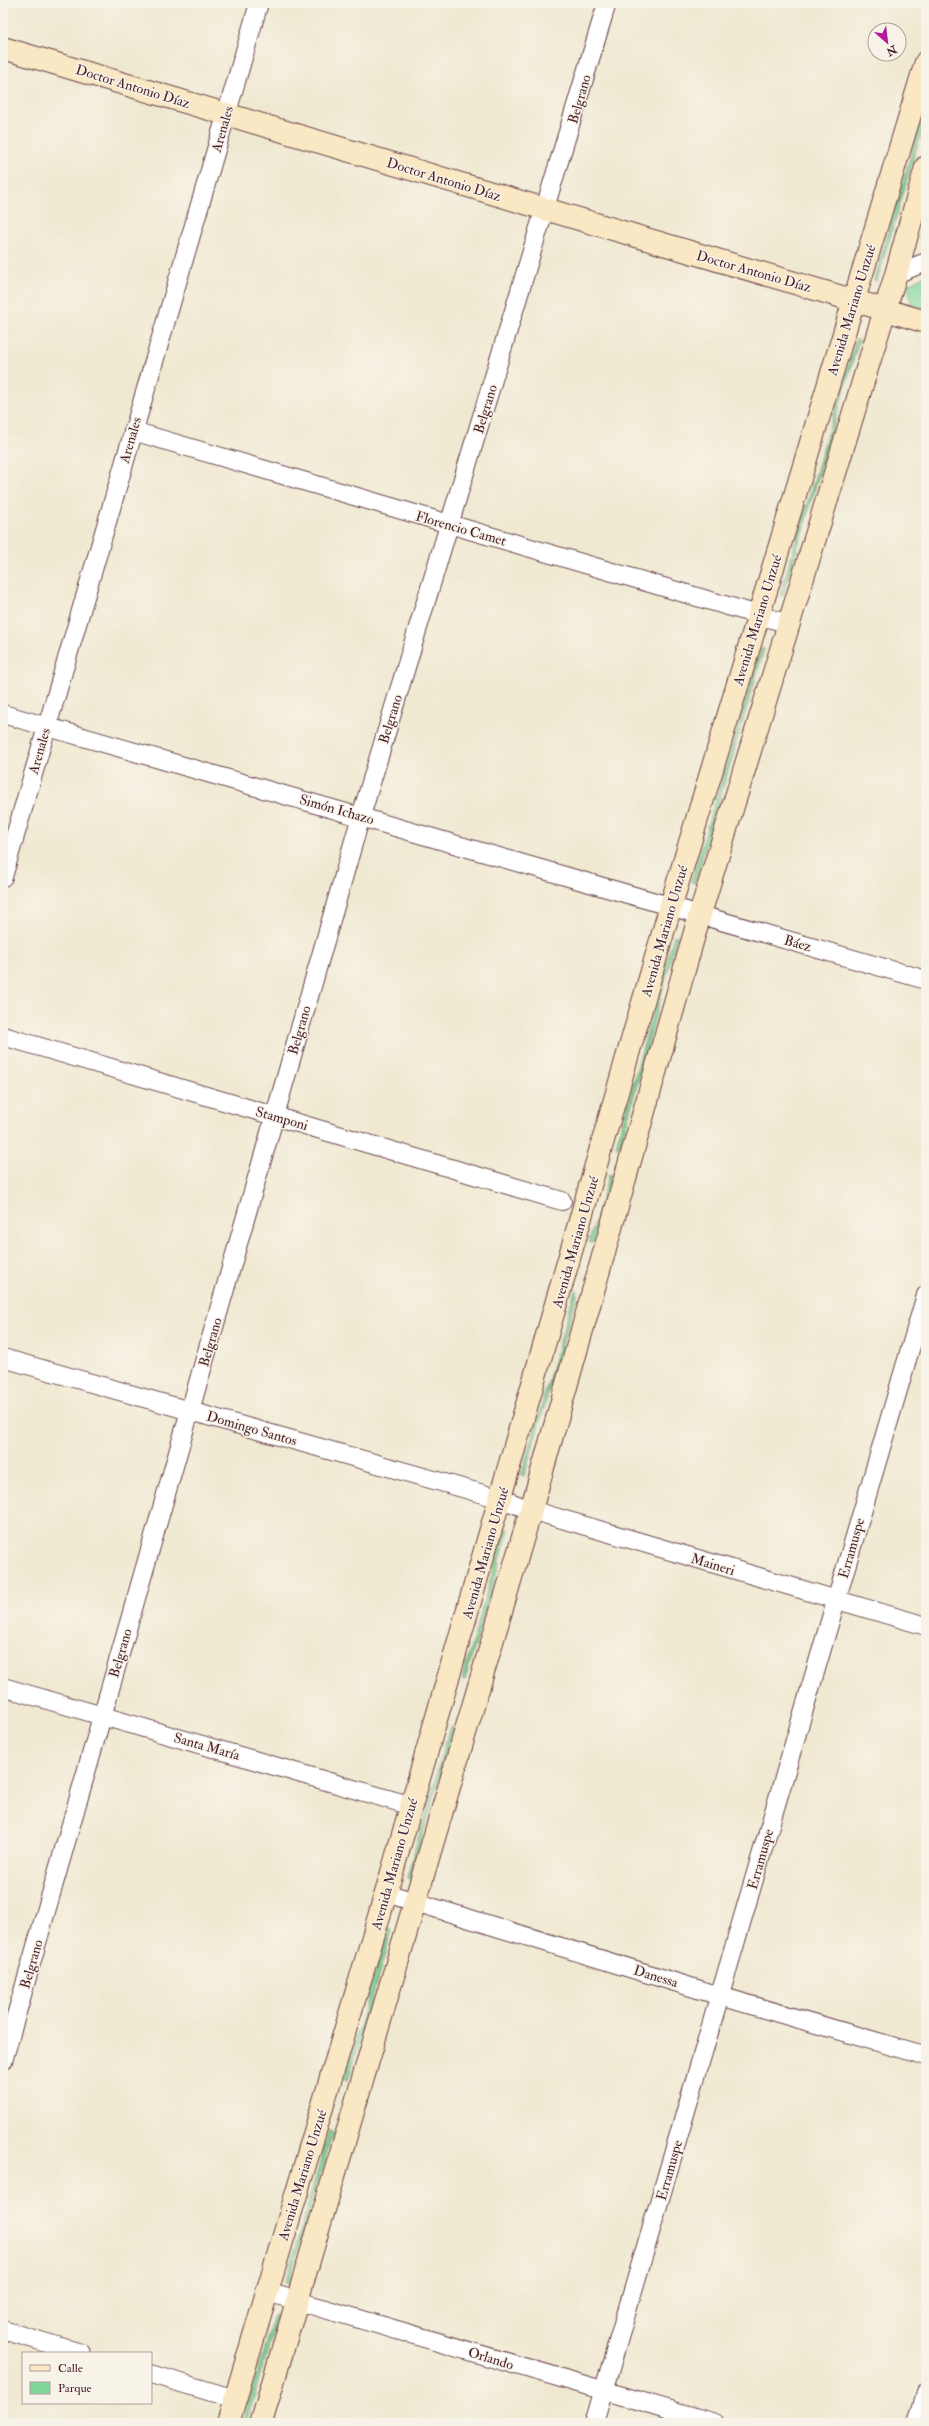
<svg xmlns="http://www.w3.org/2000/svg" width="929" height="2426" font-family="'IM FELL Double Pica',serif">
<rect width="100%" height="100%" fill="#f7f3e8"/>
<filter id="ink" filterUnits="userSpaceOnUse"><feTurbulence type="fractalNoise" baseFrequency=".025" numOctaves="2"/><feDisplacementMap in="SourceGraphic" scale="8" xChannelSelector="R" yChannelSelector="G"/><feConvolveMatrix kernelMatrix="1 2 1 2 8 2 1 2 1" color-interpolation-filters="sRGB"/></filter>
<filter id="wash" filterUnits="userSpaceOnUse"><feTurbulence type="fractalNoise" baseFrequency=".012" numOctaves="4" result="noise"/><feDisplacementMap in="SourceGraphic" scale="16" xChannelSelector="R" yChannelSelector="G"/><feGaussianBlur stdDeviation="0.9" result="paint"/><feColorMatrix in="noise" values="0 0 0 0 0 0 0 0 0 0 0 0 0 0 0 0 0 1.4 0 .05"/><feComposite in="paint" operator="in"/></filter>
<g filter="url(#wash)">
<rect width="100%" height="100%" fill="#f0e9d1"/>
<g fill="#81d79b" stroke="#667b63">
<path d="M926,103V116L877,281L874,280Z"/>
<path d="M926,217V240L920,238Z"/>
<path d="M926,275V309L911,304L908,284Z"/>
<path d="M856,339L859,340L783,596L780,595Z"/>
<path d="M761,648L764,649L695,883L691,882Z"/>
<path d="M674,935L677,937L620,1147L616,1146Z"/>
<path d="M609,1175L613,1176L593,1243L589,1242Z"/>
<path d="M575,1290L578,1291L524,1476L521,1475Z"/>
<path d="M505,1528L509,1529L465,1680L462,1679Z"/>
<path d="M450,1727L454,1728L410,1879L407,1878Z"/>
<path d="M388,1928L392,1929L348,2080L344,2079Z"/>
<path d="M329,2130L333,2132L289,2283L286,2282Z"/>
<path d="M274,2315L278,2316L246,2423H242Z"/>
</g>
</g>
<g filter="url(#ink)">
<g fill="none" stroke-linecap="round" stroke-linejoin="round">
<g stroke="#633d44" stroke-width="20">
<g id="street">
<path d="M896,274L926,262"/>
<path d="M133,431L789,624"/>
<path d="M3,714L926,980"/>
<path d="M3,877L259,3"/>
<path d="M3,1036L562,1201"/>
<path d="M3,1358L501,1499L531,1510L926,1626"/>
<path d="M3,1687L412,1806"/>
<path d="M386,1893L720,1996L926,2056"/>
<path d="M3,2061L361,816L607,3"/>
<path d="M267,2292L715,2423"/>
<path d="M3,2330L81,2353"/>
<path d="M151,2374L235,2399"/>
<path d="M594,2423L926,1295"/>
<path d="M917,2423L926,2393"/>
</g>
</g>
<g stroke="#633d44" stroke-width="24">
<g id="secondary">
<path d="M3,48L926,322"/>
<path d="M228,2423L386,1893L671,905L926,62"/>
<path d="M261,2423L531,1510L700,914L896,274L926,167"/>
</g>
</g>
<use href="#street" stroke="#fff" stroke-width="18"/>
<use href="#secondary" stroke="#fae7c3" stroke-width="22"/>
</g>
</g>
<g text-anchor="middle" stroke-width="3" stroke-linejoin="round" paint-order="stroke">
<g font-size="14" fill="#4a1f2b" stroke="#f7f3e8">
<text transform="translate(133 86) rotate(17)" y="5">Doctor Antonio Díaz</text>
<text transform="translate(579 99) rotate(-74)" y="5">Belgrano</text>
<text transform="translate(222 129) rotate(-74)" y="5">Arenales</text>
<text transform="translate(444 179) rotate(17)" y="5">Doctor Antonio Díaz</text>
<text transform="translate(754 271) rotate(16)" y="5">Doctor Antonio Díaz</text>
<text transform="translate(851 310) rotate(-73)" y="5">Avenida Mariano Unzué</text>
<text transform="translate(485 409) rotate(-73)" y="5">Belgrano</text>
<text transform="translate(130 440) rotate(-74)" y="5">Arenales</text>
<text transform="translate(461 528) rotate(16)" y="5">Florencio Camet</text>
<text transform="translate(757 620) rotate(-73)" y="5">Avenida Mariano Unzué</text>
<text transform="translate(390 719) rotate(-73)" y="5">Belgrano</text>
<text transform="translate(39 751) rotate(-74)" y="5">Arenales</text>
<text transform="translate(337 809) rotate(16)" y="5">Simón Ichazo</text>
<text transform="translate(664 931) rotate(-74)" y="5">Avenida Mariano Unzué</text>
<text transform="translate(798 943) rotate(16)" y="5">Báez</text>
<text transform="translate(299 1030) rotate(-74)" y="5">Belgrano</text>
<text transform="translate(282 1118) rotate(16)" y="5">Stamponi</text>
<text transform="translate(575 1242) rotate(-74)" y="5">Avenida Mariano Unzué</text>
<text transform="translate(210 1342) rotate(-74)" y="5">Belgrano</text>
<text transform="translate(252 1428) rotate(16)" y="5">Domingo Santos</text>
<text transform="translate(851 1548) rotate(-74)" y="5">Erramuspe</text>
<text transform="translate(485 1553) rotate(-74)" y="5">Avenida Mariano Unzué</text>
<text transform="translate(713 1564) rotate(17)" y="5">Maineri</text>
<text transform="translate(120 1653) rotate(-74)" y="5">Belgrano</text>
<text transform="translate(207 1746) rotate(16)" y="5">Santa María</text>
<text transform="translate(760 1859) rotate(-74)" y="5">Erramuspe</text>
<text transform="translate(394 1864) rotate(-74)" y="5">Avenida Mariano Unzué</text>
<text transform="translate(31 1964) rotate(-74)" y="5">Belgrano</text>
<text transform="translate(656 1976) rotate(17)" y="5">Danessa</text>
<text transform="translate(669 2170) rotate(-74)" y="5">Erramuspe</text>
<text transform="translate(302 2175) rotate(-73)" y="5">Avenida Mariano Unzué</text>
<text transform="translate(491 2358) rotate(17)" y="5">Orlando</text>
</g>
</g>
<rect width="929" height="2426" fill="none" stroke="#f7f3e8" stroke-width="16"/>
<rect x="22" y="2352" width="130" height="52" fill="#f7f3e8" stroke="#b29e9c"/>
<rect x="30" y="2365" width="20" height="6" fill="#fae7c3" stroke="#b29e9c"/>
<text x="58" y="2372" font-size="12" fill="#4a1f2b">Calle</text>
<rect x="30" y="2382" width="20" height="12" fill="#81d79b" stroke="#b29e9c"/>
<text x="58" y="2392" font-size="12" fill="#4a1f2b">Parque</text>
<g transform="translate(887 42) rotate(152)"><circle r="19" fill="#f7f3e8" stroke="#b29e9c"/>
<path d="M0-3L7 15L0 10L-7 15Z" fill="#b5179e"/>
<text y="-6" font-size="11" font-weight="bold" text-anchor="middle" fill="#4a1f2b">N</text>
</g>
</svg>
